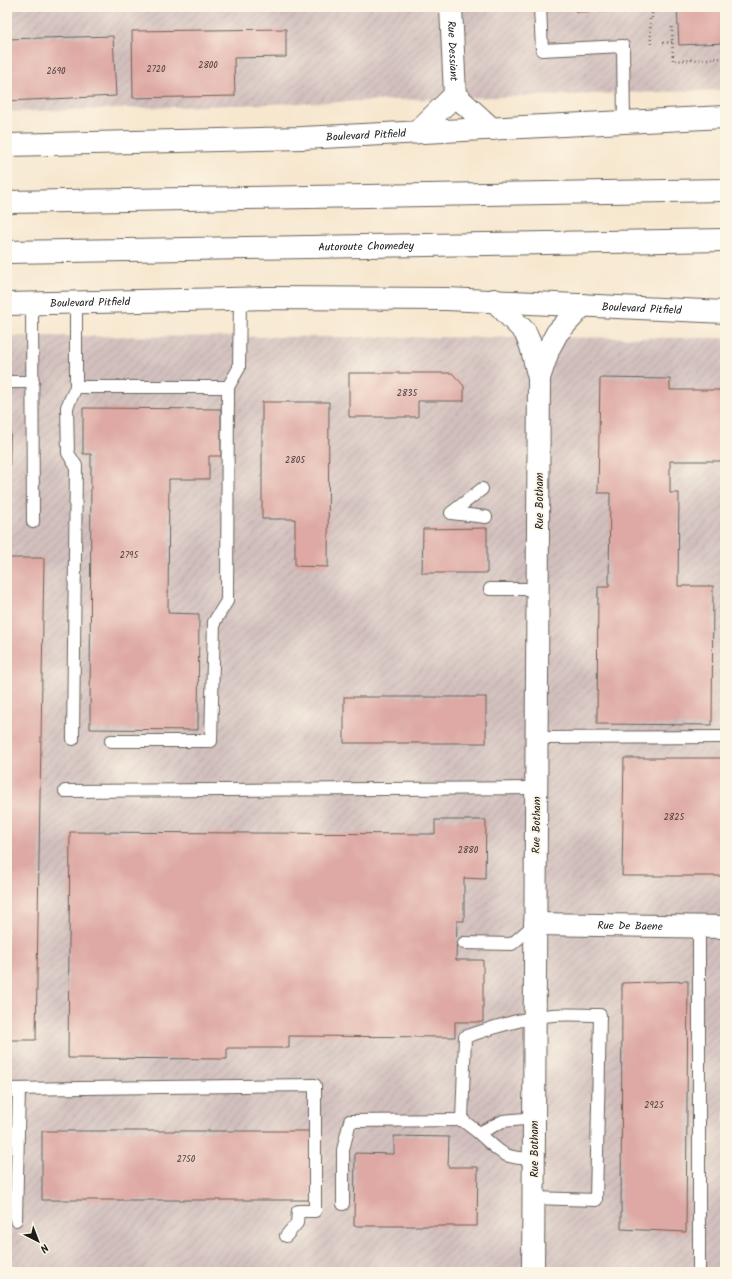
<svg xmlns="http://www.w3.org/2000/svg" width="732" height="1279" font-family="Kalam,sans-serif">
<defs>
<pattern id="industrial-furrows" width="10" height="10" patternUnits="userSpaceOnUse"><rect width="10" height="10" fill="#d1bfbd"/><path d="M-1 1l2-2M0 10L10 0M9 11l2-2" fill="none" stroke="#b3a4a2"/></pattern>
</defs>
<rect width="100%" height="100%" fill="#fcf5e5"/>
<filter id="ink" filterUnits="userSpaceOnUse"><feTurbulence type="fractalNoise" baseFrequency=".025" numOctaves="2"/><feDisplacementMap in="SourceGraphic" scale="8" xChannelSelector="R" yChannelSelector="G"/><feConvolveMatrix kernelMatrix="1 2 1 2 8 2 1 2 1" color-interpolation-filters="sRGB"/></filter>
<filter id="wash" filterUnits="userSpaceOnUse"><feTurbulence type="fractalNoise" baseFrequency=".012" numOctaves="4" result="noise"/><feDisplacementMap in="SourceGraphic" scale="16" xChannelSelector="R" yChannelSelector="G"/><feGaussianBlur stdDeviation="0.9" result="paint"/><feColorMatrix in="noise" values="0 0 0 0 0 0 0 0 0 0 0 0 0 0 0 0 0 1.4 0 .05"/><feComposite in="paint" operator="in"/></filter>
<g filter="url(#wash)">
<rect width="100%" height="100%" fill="#f7e7cf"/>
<g fill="url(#industrial-furrows)">
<path d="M7,7H725V90L7,112Z"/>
<path d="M7,336L725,338V1272H7Z"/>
</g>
<g id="blocks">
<g fill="#dea9a4">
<path d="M575,7H669V8L576,12Z"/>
<path d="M677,7H725V43L679,45Z"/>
<path d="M286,29V57L234,58L235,96L133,98L132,31Z"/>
<path d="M113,36L116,96L7,101V39Z"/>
<path d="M349,373H452L464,386V401H418V417H349Z"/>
<path d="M600,378L670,379V390H725V461H670V493H679L678,586H713L712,725L597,724L598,587H609L610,493H598Z"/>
<path d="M262,402H329L328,567L295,566V519H262Z"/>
<path d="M7,405H11L8,537H7Z"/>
<path d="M83,408L221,409V456H209V479H169L168,613L199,614L198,730L90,729L91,454H83Z"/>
<path d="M487,528V573H422L423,529Z"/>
<path d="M7,558H44L36,1040H7Z"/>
<rect x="344" y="697" width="142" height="46"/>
<path d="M624,758H725V876H622Z"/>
<path d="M435,820H486L485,879L464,878V921H457L456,960H483V1022H455V1037L289,1036V1048H227V1059L68,1058L70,832L435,834Z"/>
<path d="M688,981L686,1232L621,1229L622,983Z"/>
<path d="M42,1131H312L311,1200H42Z"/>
<path d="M394,1136L449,1137L448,1167H478L477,1226H354L355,1153L394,1154Z"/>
</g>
</g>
</g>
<g filter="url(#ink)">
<use href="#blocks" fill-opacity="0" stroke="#69635b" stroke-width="1"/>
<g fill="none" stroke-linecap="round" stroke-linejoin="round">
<g stroke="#69635b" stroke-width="14">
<g id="lane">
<path d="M540,7L542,50L623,46L624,122"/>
<path d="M32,303L33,522"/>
<path d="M7,382H33"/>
<path d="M76,387H228"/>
<path d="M482,489L451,513L486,517"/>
<path d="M490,589H538"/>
<path d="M537,738L725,737"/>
<path d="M73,739L76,466L68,453L67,407L76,387V303"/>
<path d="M111,741H211L214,622L227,601L228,387L239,368L240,300"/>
<path d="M65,791L536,788"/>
<path d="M464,943L512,944L535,924"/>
<path d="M7,1089L315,1085V1211H298L297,1223L286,1236"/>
<path d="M479,1133L462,1120L465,1037C494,1027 522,1018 553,1015C568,1014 584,1015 600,1015L596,1200L533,1198"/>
<path d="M534,1159C502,1158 502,1154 479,1133L503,1121L534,1118"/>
<path d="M343,1204V1150L350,1121L462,1120"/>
<path d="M16,1220L19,1089"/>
<path d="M699,1272V926"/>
</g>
</g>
<g stroke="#69635b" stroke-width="24">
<g id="street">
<path id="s1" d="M451,7L455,95L492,129"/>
<path d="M417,132L455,95"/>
<path d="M494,300L525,332L531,346L539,378L533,1272"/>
<path d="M539,378L549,348L557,333L583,305"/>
<path id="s2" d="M535,924L725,927"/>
</g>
</g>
<g stroke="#69635b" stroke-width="24">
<g id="secondary">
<path id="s3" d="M7,145L302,138L725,117"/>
<path id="s4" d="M7,304L268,298L447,299L725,312"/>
</g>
</g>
<g stroke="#69635b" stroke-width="24">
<g id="highway">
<path d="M7,202L725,190"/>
<path id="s5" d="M7,252L725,240"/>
</g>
</g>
<g stroke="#69635b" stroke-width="2.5" stroke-dasharray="1 3" stroke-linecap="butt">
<path d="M672,27L673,61L725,58"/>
<path d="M663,43L672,42"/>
<path d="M651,44L650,19H652V9"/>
</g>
<use href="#lane" stroke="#fff" stroke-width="12"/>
<use href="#street" stroke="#fff" stroke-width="22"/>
<use href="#secondary" stroke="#fff" stroke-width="22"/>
<use href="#highway" stroke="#fff" stroke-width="22"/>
</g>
</g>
<g text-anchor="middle" stroke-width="3.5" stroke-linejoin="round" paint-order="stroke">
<g font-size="9" fill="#4c3f3e">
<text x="208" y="68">2800</text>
<text x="156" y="72">2720</text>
<text x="56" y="74">2690</text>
<text x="407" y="396">2835</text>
<text x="295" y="463">2805</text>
<text x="129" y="558">2795</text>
<text x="674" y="820">2825</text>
<text x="468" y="853">2880</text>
<text x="654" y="1108">2925</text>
<text x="186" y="1162">2750</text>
</g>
<g font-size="11" fill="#1c1c1c" stroke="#fcf5e5">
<text dy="4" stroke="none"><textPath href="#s1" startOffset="44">Rue Dessiant</textPath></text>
<text dy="4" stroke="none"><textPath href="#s3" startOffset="359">Boulevard Pitfield</textPath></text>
<text dy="4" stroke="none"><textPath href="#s5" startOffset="359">Autoroute Chomedey</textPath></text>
<text dy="4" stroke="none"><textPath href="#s4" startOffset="83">Boulevard Pitfield</textPath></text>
<text dy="4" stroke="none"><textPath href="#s4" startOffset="635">Boulevard Pitfield</textPath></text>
<text transform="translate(539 501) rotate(-90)" y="4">Rue Botham</text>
<text transform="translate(536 825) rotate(-89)" y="4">Rue Botham</text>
<text dy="4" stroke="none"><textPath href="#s2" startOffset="95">Rue De Baene</textPath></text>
<text transform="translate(534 1149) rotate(-90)" y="4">Rue Botham</text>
</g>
</g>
<rect width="732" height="1279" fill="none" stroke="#fcf5e5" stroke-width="24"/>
<g transform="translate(38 1241) rotate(138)" stroke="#fcf5e5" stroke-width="3" paint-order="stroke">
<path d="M0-3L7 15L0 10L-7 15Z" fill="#1c1c1c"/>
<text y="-6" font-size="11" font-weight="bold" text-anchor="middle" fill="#1c1c1c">N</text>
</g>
</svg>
